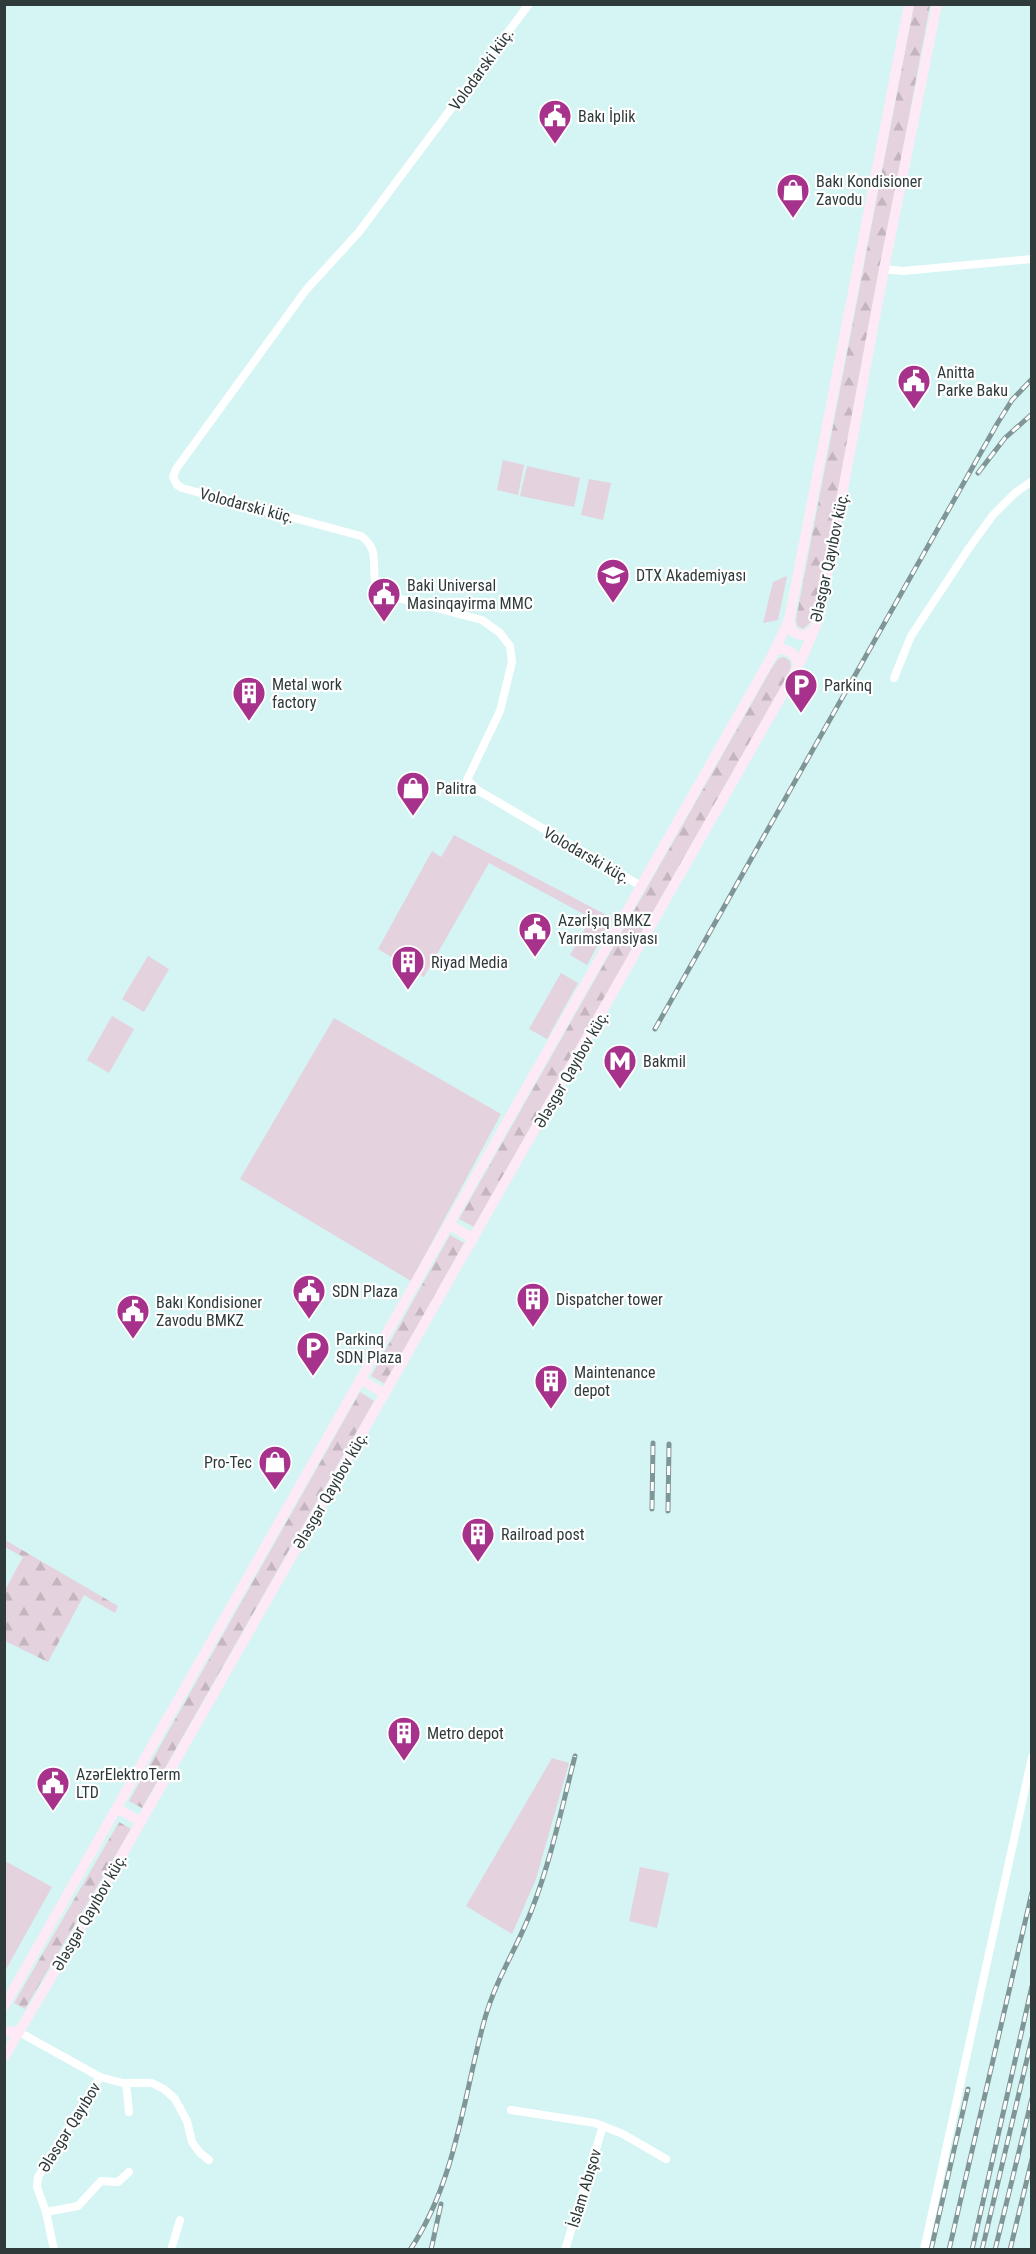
<svg xmlns="http://www.w3.org/2000/svg" width="1036" height="2254" font-family="'Roboto Condensed',sans-serif">
<defs>
<pattern id="forest-firs" width="22" height="20" patternUnits="userSpaceOnUse" patternTransform="scale(1.5)"><rect width="22" height="20" fill="#e4d2de"/><path d="M5 1l3.5 6h-7zM16 11l3.5 6h-7z" fill="#c4b5bf"/></pattern>
</defs>
<rect width="100%" height="100%" fill="#d5f4f4"/>
<g fill="#e4d2de">
<path d="M503,460L524,465L518,495L497,490Z"/>
<path d="M527,466L580,478L574,507L520,496Z"/>
<path d="M589,479L611,483L603,520L581,515Z"/>
<path d="M787,576L778,620L763,623L773,582Z"/>
<path d="M454,835L612,918L587,965L570,955L591,918L489,863L424,977L378,949L432,851L441,857Z"/>
<path d="M148,956L169,969L144,1012L122,999Z"/>
<path d="M561,973L578,983L547,1039L529,1029Z"/>
<path d="M112,1016L134,1029L109,1073L87,1060Z"/>
<path d="M334,1018L501,1114L411,1281L240,1179Z"/>
<path d="M552,1758L569,1763L536,1879L512,1934L466,1906Z"/>
<path d="M5,1861L52,1887L5,1971Z"/>
<path d="M640,1867L669,1873L657,1928L629,1921Z"/>
</g>
<g fill="url(#forest-firs)">
<path d="M914,5H930L818,600L812,621L803,629L797,626L796,619Z"/>
<path d="M784,657L790,661L791,666L789,673L474,1227L459,1219L773,666L779,658Z"/>
<path d="M450,1235L464,1243L385,1384L371,1376Z"/>
<path d="M360,1392L374,1401L142,1808L129,1801Z"/>
<path d="M5,1540L118,1606L115,1613L84,1595L48,1662L5,1641V1590L23,1557L5,1547Z"/>
<path d="M119,1822L131,1829L25,2009L14,2003Z"/>
</g>
<g fill="none" stroke-linecap="round" stroke-linejoin="round">
<g stroke="#fff" stroke-width="8">
<path d="M529,4L359,232L306,290L176,469L173,477L177,485L182,488L361,536C385,552 365,577 382,594L482,620L500,633L510,646L512,662L500,711L467,780L479,791L641,886"/>
<path d="M884,269L903,271L1032,259"/>
<path d="M894,678L911,636L969,548L993,515L1015,493L1032,481"/>
<path d="M19,2032L100,2077L38,2177L37,2187L46,2212L54,2250"/>
<path d="M100,2077L123,2083H152L164,2089L175,2099L187,2121L192,2142L200,2153L209,2160"/>
<path d="M126,2083L129,2112"/>
<path d="M511,2110L595,2123L623,2134L666,2159"/>
<path d="M46,2212L78,2206L101,2181L118,2182L129,2172"/>
<path d="M171,2250L180,2220"/>
<path d="M565,2250L603,2126"/>
<path d="M924,2250L1032,1757"/>
</g>
<g stroke="#fee9f7" stroke-width="10">
<path d="M789,620L793,632L800,635H807L815,627"/>
<path d="M775,650C788,647 797,654 798,667"/>
<path d="M449,1224L473,1239"/>
<path d="M360,1379L385,1394"/>
<path d="M117,1808L141,1822"/>
<path d="M4,2006L772,656L789,620L909,4"/>
<path d="M4,2031L19,2032"/>
<path d="M4,2057L74,1939L798,667L816,626L824,592L884,269L937,4"/>
</g>
<g stroke="#809696" stroke-width="5">
<g id="rail">
<path d="M978,473L1005,438L1032,414"/>
<path d="M655,1029L997,424L1012,400L1032,379"/>
<path d="M652,1509L653,1443"/>
<path d="M668,1511L669,1444"/>
<path d="M410,2250C457,2179 463,2097 485,2018C496,1979 518,1946 532,1909C551,1860 562,1807 575,1756"/>
<path d="M431,2250L441,2204"/>
<path d="M931,2250L968,2089"/>
<path d="M949,2250L1032,1892"/>
<path d="M972,2250L1032,1986"/>
<path d="M982,2250L1032,2038"/>
<path d="M995,2250L1032,2098"/>
<path d="M1010,2250L1032,2159"/>
</g>
</g>
<use href="#rail" stroke="#fff" stroke-width="3" stroke-dasharray="9" stroke-linecap="butt"/>
</g>
<defs>
<g id="civic-pin" transform="scale(1.725)"><path d="M0 17L-7.5 6A9.5 9.5 0 1 1 7.5 6Z" fill="#a6328c" stroke="#fff"/><path d="M-.6-6.5H3V-4.5H.6V-3L4-1V1h2V6H-6V1h2V-1L-.6-3ZM-1.2 2.5V6h2.4V2.5Z" fill="#fff"/></g>
<g id="shop-pin" transform="scale(1.725)"><path d="M0 17L-7.5 6A9.5 9.5 0 1 1 7.5 6Z" fill="#a6328c" stroke="#fff"/><path d="M-5-2.5h2.3a2.7 3.5 0 0 1 5.4 0H5L5.5 6h-11ZM-1.5-2.5h3a1.5 2.3 0 0 0-3 0Z" fill="#fff"/></g>
<g id="university-pin" transform="scale(1.725)"><path d="M0 17L-7.5 6A9.5 9.5 0 1 1 7.5 6Z" fill="#a6328c" stroke="#fff"/><path d="M0-5L7-2L0 1L-7-2ZM-4 1L0 2.5L4 1V4Q0 6-4 4Z" fill="#fff"/></g>
<g id="parking-pin" transform="scale(1.725)"><path d="M0 17L-7.5 6A9.5 9.5 0 1 1 7.5 6Z" fill="#a6328c" stroke="#fff"/><path d="M-3.5-5.5H1a3.5 3.5 0 0 1 0 7H-1V5.5H-3.5ZM-1-3.4V-.6H.8a1.4 1.4 0 0 0 0-2.8Z" fill="#fff"/></g>
<g id="building-pin" transform="scale(1.725)"><path d="M0 17L-7.5 6A9.5 9.5 0 1 1 7.5 6Z" fill="#a6328c" stroke="#fff"/><path d="M-4-6H4V6H1V3H-1V6H-4ZM-2.5-4.3h1.7v1.8h-1.7ZM.8-4.3h1.7v1.8H.8ZM-2.5-1h1.7V.8h-1.7ZM.8-1h1.7V.8H.8Z" fill="#fff"/></g>
<g id="metro-pin" transform="scale(1.725)"><path d="M0 17L-7.5 6A9.5 9.5 0 1 1 7.5 6Z" fill="#a6328c" stroke="#fff"/><path d="M-5.5 5V-5H-3L0 0L3-5H5.5V5H3V-.5L0 4L-3-.5V5Z" fill="#fff"/></g>
</defs>
<g fill-rule="evenodd">
<use href="#civic-pin" x="555" y="116"/>
<use href="#shop-pin" x="793" y="190"/>
<use href="#civic-pin" x="914" y="381"/>
<use href="#university-pin" x="613" y="575"/>
<use href="#civic-pin" x="384" y="594"/>
<use href="#parking-pin" x="801" y="685"/>
<use href="#building-pin" x="249" y="693"/>
<use href="#shop-pin" x="413" y="788"/>
<use href="#civic-pin" x="535" y="929"/>
<use href="#building-pin" x="408" y="962"/>
<use href="#metro-pin" x="620" y="1061"/>
<use href="#civic-pin" x="309" y="1291"/>
<use href="#building-pin" x="533" y="1299"/>
<use href="#civic-pin" x="133" y="1311"/>
<use href="#parking-pin" x="313" y="1348"/>
<use href="#building-pin" x="551" y="1381"/>
<use href="#shop-pin" x="275" y="1462"/>
<use href="#building-pin" x="478" y="1534"/>
<use href="#building-pin" x="404" y="1733"/>
<use href="#civic-pin" x="53" y="1783"/>
</g>
<g text-anchor="middle" stroke-width="4.5" stroke-linejoin="round" paint-order="stroke">
<g font-size="16" fill="#2f3b3b" stroke="#fff">
<text transform="translate(481 69) rotate(-54)" y="6">Volodarski küç.</text>
<text transform="translate(247 505) rotate(15)" y="6">Volodarski küç.</text>
<text transform="translate(829 557) rotate(-78)" y="6">Ələsgər Qayıbov küç.</text>
<text transform="translate(587 855) rotate(30)" y="6">Volodarski küç.</text>
<text transform="translate(571 1069) rotate(-60)" y="6">Ələsgər Qayıbov küç.</text>
<text transform="translate(330 1490) rotate(-60)" y="6">Ələsgər Qayıbov küç.</text>
<text transform="translate(89 1912) rotate(-60)" y="6">Ələsgər Qayıbov küç.</text>
<text transform="translate(69 2127) rotate(-58)" y="6">Ələsgər Qayıbov</text>
<text transform="translate(584 2188) rotate(-73)" y="6">İslam Abışov</text>
</g>
<g font-size="16" fill="#2f3b3b" stroke="#fff" text-anchor="start">
<text x="578" y="122">Bakı İplik</text>
<text x="816" y="187">Bakı Kondisioner<tspan x="816" dy="18">Zavodu</tspan></text>
<text x="937" y="378">Anitta<tspan x="937" dy="18">Parke Baku</tspan></text>
<text x="636" y="581">DTX Akademiyası</text>
<text x="407" y="591">Baki Universal<tspan x="407" dy="18">Masinqayirma MMC</tspan></text>
<text x="272" y="690">Metal work<tspan x="272" dy="18">factory</tspan></text>
<text x="824" y="691">Parkinq</text>
<text x="436" y="794">Palitra</text>
<text x="558" y="926">Azərİşıq BMKZ<tspan x="558" dy="18">Yarımstansiyası</tspan></text>
<text x="431" y="968">Riyad Media</text>
<text x="643" y="1067">Bakmil</text>
<text x="332" y="1297">SDN Plaza</text>
<text x="556" y="1305">Dispatcher tower</text>
<text x="156" y="1308">Bakı Kondisioner<tspan x="156" dy="18">Zavodu BMKZ</tspan></text>
<text x="336" y="1345">Parkinq<tspan x="336" dy="18">SDN Plaza</tspan></text>
<text x="574" y="1378">Maintenance<tspan x="574" dy="18">depot</tspan></text>
<text x="252" y="1468" text-anchor="end">Pro-Tec</text>
<text x="501" y="1540">Railroad post</text>
<text x="427" y="1739">Metro depot</text>
<text x="76" y="1780">AzərElektroTerm<tspan x="76" dy="18">LTD</tspan></text>
</g>
</g>
<rect width="1036" height="2254" fill="none" stroke="#2f3b3b" stroke-width="12"/>
</svg>
